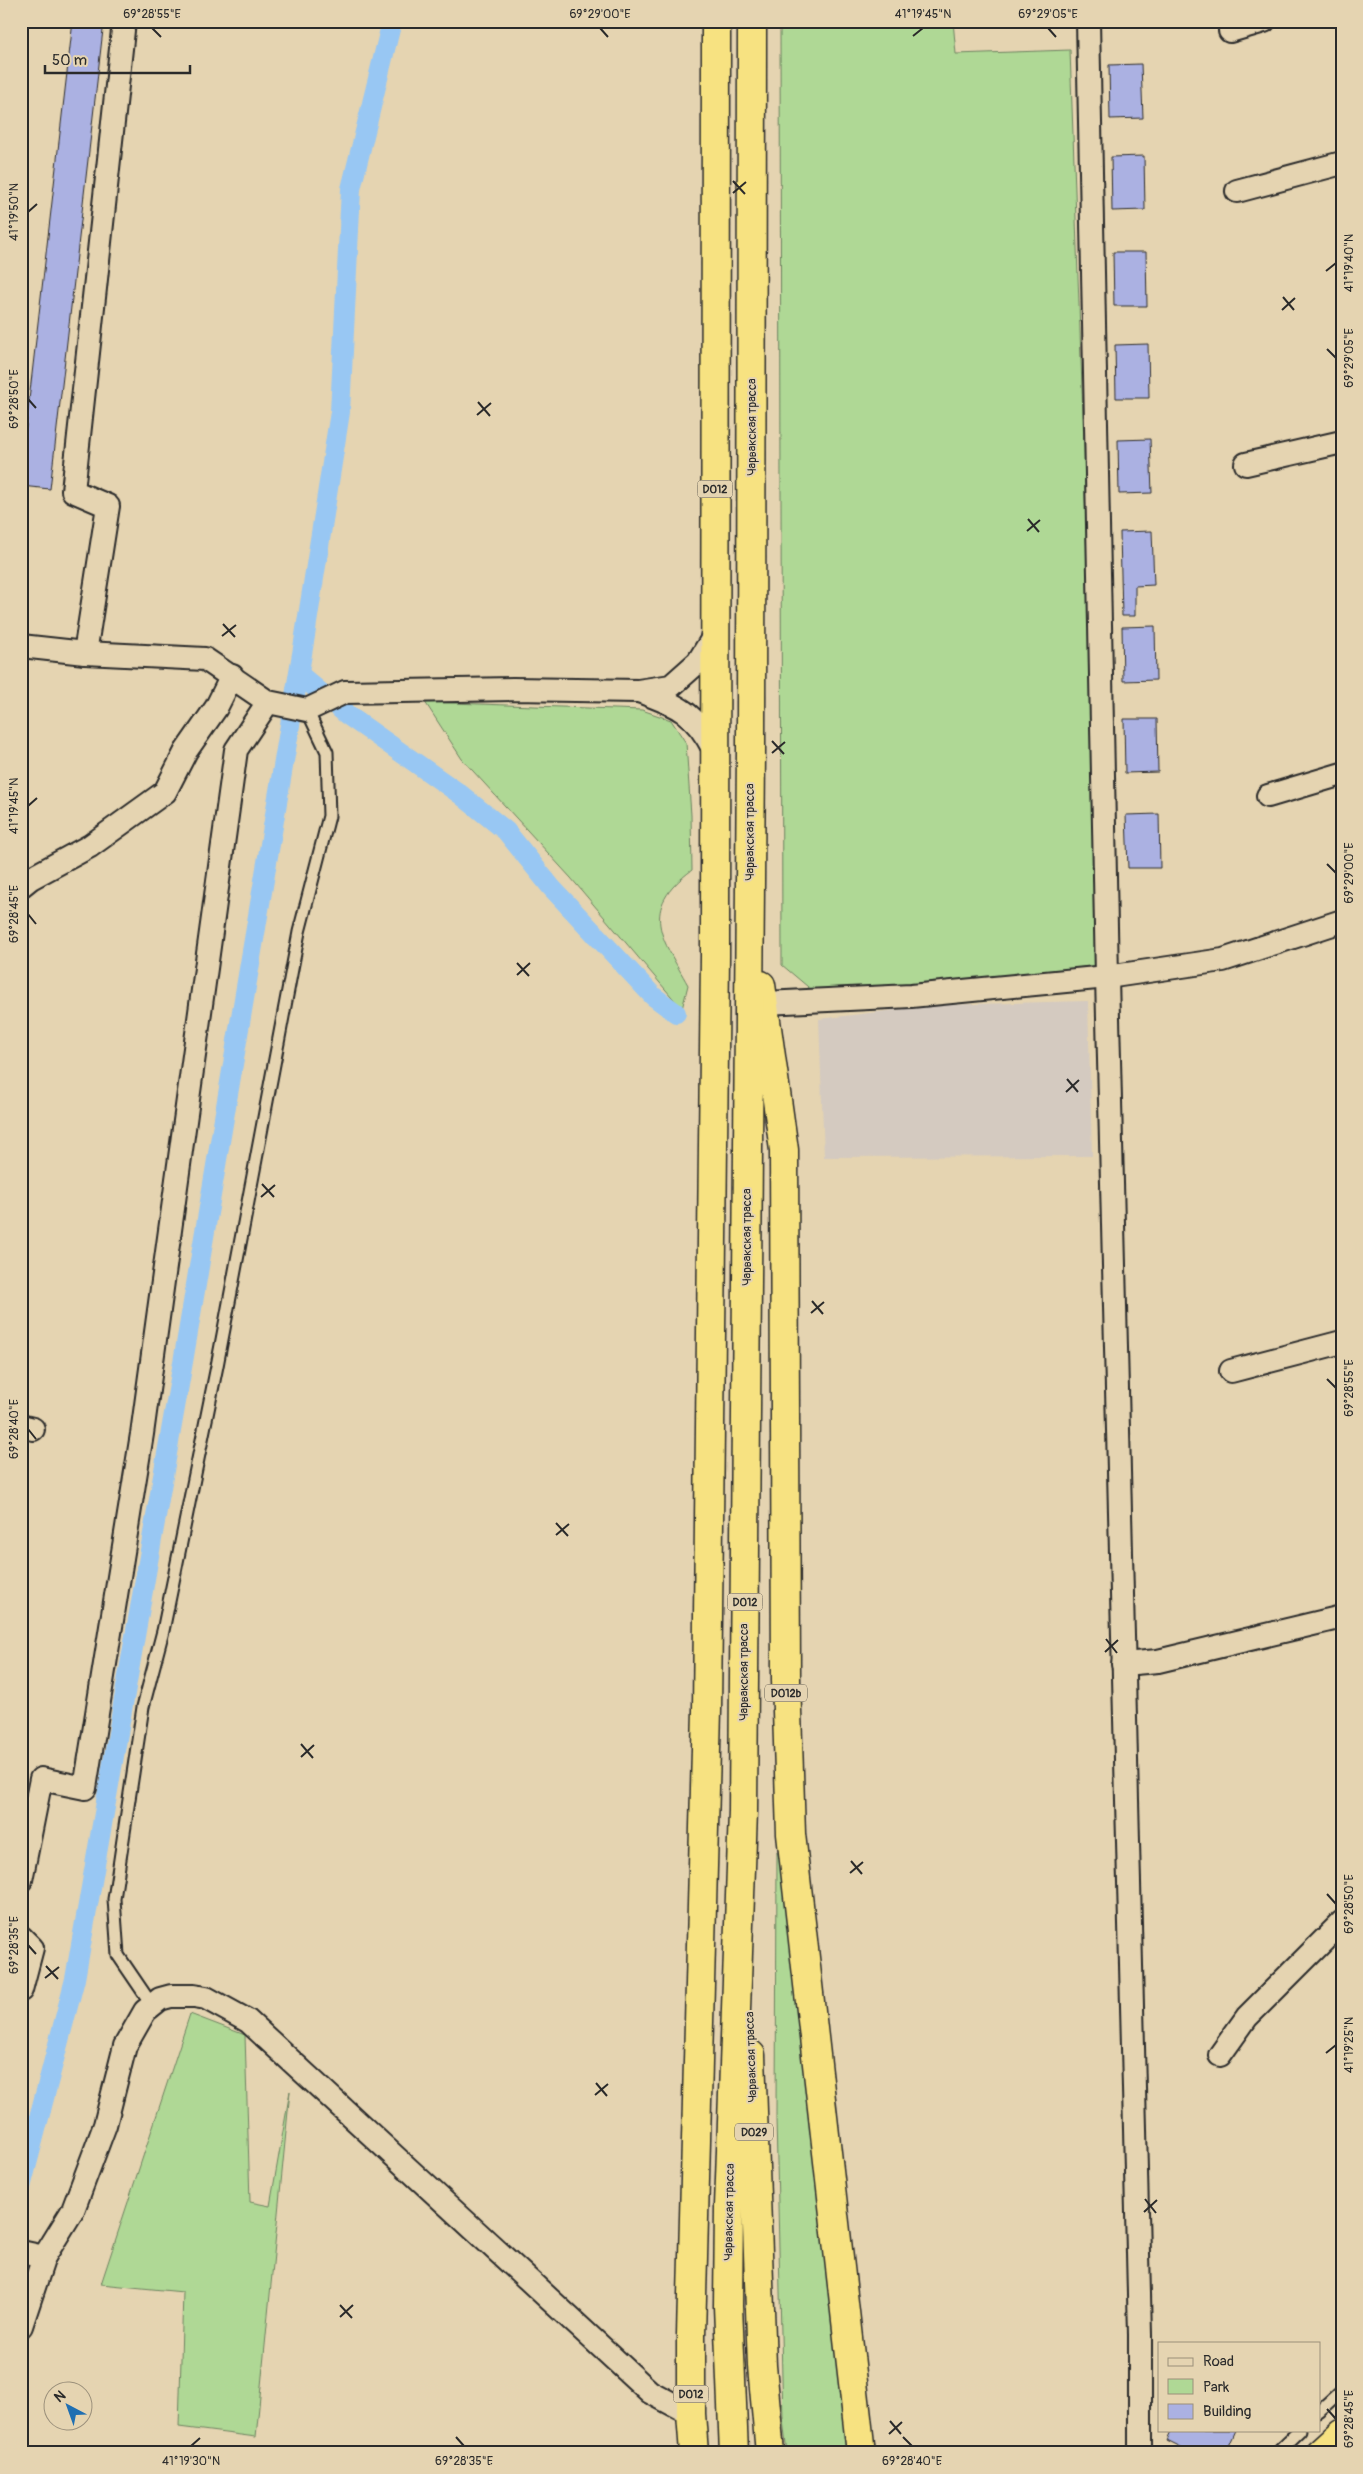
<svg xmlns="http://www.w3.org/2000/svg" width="1363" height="2474" font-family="Pangolin,sans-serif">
<rect width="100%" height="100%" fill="#e5d4b1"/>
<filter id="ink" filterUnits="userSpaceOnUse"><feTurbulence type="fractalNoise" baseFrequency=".02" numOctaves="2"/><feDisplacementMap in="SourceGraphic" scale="10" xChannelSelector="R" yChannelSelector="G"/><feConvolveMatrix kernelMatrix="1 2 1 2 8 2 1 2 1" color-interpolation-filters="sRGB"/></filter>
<g filter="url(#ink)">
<path fill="#d4cac0" d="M1088,1001L1092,1156L824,1157L819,1019L937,1005Z"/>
<g fill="#afd895" stroke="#6d8260">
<path d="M780,21H953L956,54L1070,50L1084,445L1097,965L935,988L814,992L782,965Z"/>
<path d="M425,702L642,710L671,720L686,743L691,815L692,870C638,910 662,938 688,985L682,1009L571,878L462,759Z"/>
<path d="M777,1852L782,1865L811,2096L847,2453H787L783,2420L776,2118Z"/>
<path d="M190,2014L245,2035L250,2202L270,2206L290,2091L256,2437L179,2427L183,2292L101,2284Z"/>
</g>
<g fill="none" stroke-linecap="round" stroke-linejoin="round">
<g stroke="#98c7f3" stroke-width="20">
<path d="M299,674L346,714L460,794L506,831L551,887L653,996L676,1013"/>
<path d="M21,2187L75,1979L183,1362L304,642L340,412L351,189L392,21"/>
</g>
</g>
<g fill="#abb1e2" stroke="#2b2b2b">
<path d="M73,21H104L50,489L21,486V469Z"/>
<path d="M1141,64L1143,118L1110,119L1109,65Z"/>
<path d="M1144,156L1145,210L1112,211L1111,157Z"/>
<path d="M1113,252H1146L1147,306H1114Z"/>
<path d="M1148,344L1149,398H1116L1115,345Z"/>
<path d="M1150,439L1152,493L1119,494L1118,440Z"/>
<path d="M1152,531L1154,585L1135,586V616H1122L1120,532Z"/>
<path d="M1155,626L1156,680L1123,681L1122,627Z"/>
<path d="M1124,719H1157L1158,772L1125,773Z"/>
<path d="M1159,814L1160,868H1128L1126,815Z"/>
<path d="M1172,2430H1236L1226,2453H1191L1167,2441Z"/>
</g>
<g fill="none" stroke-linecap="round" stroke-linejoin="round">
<g stroke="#2b2b2b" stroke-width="15">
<g id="service">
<path d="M152,2005L118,1955L114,1899L143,1707L163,1631L217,1366L299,932L329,816L327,752L307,710"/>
<path d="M1319,2412L1342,2391"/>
<path d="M1276,2453L1300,2430"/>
</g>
</g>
<g stroke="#2b2b2b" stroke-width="26">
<g id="minor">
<path d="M1088,21L1107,977L1140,2335V2453"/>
<path d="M1230,31L1264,21"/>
<path d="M1237,191L1342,163"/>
<path d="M1246,464L1342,442"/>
<path d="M21,646L85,653L205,659L268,702L307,710L345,692L513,689L638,691L671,686L698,662L711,641L714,630"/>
<path d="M85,653L108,506L73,491L124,21"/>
<path d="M639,691C678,706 694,711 714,750"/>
<path d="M1268,796L1342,774"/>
<path d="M21,886L31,878L90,846L165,792L186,751L216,708L232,676"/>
<path d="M765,1003L911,996L1107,977L1223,960L1342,921"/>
<path d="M1231,1371L1342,1342"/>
<path d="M21,1426L33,1429"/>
<path d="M1123,1664L1158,1661L1342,1617"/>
<path d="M21,1880L41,1779L85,1788L142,1434L236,750L268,702"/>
<path d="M21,1937L32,1948L21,1990"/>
<path d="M1220,2055L1247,2017L1342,1922"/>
<path d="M21,2252L44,2257"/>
<path d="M21,2326L44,2257L73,2210L105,2125L125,2046L145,2011L160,1999L171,1996H194L206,1998L248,2021L650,2392L691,2414"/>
</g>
</g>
<g stroke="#2b2b2b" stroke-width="31">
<g id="trunk">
<path d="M761,985L784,1150L786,1680L791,1834L861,2453"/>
<path d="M751,2055L762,2366L770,2453"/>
<path d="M694,2453L691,2414V2335L707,1710L715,956L716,21"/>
<path d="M734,2453L728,2306L729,2207L743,1811L751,750L752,21"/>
<path d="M1320,2453L1342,2433"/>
</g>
</g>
<use href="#service" stroke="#e5d4b1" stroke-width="11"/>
<use href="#minor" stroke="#e5d4b1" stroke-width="22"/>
<use href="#trunk" stroke="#f7e281" stroke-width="28"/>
</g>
</g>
<path fill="none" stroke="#2b2b2b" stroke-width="2" d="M152,28L161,37M600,28L608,37M1048,28L1056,37M913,36L923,28M733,181L745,194M733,193L746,182M28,212L37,204M1326,271L1336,263M1283,297L1294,310M1282,310L1295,298M1327,349L1336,358M28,399L36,408M478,402L490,416M477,415L491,403M1028,519L1039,532M1027,531L1040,520M223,624L235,637M222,636L236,625M772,741L784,754M772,753L785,742M28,806L37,798M1327,864L1336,873M28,914L36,924M517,963L529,976M517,975L530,963M1067,1079L1078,1092M1066,1092L1079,1080M262,1184L274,1197M261,1197L275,1185M812,1301L823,1314M811,1313L824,1302M1327,1379L1336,1388M28,1429L36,1439M556,1523L568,1536M556,1535L569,1524M1106,1639L1117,1653M1105,1652L1118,1640M301,1744L313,1758M301,1757L314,1745M851,1861L862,1874M850,1873L863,1862M1327,1894L1336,1904M28,1945L36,1954M46,1966L58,1979M45,1978L59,1967M1326,2053L1336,2045M596,2083L607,2096M595,2095L608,2084M1145,2199L1156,2213M1144,2212L1157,2200M340,2305L352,2318M340,2317L353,2305M1327,2409L1336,2419M890,2421L901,2434M889,2434L902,2422M456,2437L464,2446M903,2437L912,2446M191,2446L200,2438"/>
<g text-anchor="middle" stroke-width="4" stroke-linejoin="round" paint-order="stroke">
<g fill="#e5d4b1" stroke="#635e53" stroke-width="1">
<rect x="697.5" y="480.5" width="35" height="17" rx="4"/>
<rect x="727.5" y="1593.5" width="35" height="17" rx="4"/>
<rect x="765" y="1684.5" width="42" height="17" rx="4"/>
<rect x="735" y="2123.5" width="38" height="17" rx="4"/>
<rect x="673.5" y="2385.5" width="35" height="17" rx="4"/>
</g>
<g font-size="11" font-weight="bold" fill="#2b2b2b">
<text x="715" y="493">D012</text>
<text x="745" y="1606">D012</text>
<text x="786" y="1697">D012b</text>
<text x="754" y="2136">D029</text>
<text x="691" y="2398">D012</text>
</g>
<g font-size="12" fill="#2b2b2b" stroke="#e5d4b1">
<text transform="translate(752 427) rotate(-90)" y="4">Чарвакская трасса</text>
<text transform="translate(750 832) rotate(-90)" y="4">Чарвакская трасса</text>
<text transform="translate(747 1237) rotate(-90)" y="4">Чарвакская трасса</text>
<text transform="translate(744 1672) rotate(-90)" y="4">Чарвакская трасса</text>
<text transform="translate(751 2057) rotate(-92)" y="4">Чарваксая трасса</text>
<text transform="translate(729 2212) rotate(-89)" y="4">Чарвакская трасса</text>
</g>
</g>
<rect width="1363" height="2474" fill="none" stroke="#e5d4b1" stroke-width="55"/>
<rect x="1158" y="2342" width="162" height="90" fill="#e5d4b1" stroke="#9b907b"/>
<rect x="1168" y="2358" width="25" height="8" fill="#e5d4b1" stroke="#9b907b"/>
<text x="1203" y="2366" font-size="15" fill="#2b2b2b">Road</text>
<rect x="1168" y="2379" width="25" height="15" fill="#afd895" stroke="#9b907b"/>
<text x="1203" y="2392" font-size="15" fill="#2b2b2b">Park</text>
<rect x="1168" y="2404" width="25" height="15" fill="#abb1e2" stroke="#9b907b"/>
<text x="1203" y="2416" font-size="15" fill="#2b2b2b">Building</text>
<g transform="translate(68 2406) rotate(319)"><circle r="24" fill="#e5d4b1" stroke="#9b907b"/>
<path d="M0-4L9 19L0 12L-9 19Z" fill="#1f6fb2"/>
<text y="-8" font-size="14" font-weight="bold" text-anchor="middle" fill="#2b2b2b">N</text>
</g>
<path d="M45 65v8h145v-8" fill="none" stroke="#2b2b2b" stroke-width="2.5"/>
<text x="52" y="65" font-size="15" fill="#2b2b2b" stroke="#e5d4b1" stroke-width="4" paint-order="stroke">50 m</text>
<rect x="28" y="28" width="1308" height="2418" fill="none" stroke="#2b2b2b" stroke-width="2"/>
<g font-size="12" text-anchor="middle" fill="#2b2b2b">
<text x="152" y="18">69°28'55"E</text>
<text x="600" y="18">69°29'00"E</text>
<text x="923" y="18">41°19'45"N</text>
<text x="1048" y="18">69°29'05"E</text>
<text transform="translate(14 212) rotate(-90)" y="4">41°19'50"N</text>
<text transform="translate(1349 263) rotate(-90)" y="4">41°19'40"N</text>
<text transform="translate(1349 358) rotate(-90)" y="4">69°29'05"E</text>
<text transform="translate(14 399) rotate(-90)" y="4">69°28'50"E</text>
<text transform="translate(14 806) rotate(-90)" y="4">41°19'45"N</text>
<text transform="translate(1349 873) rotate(-90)" y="4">69°29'00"E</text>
<text transform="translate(14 914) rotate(-90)" y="4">69°28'45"E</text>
<text transform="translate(1349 1388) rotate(-90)" y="4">69°28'55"E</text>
<text transform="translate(14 1429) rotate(-90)" y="4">69°28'40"E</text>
<text transform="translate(1349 1904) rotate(-90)" y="4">69°28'50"E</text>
<text transform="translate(14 1945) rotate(-90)" y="4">69°28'35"E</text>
<text transform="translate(1349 2045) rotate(-90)" y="4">41°19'25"N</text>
<text transform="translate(1349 2419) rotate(-90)" y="4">69°28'45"E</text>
<text x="191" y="2465">41°19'30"N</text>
<text x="464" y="2465">69°28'35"E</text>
<text x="912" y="2465">69°28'40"E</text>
</g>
</svg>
